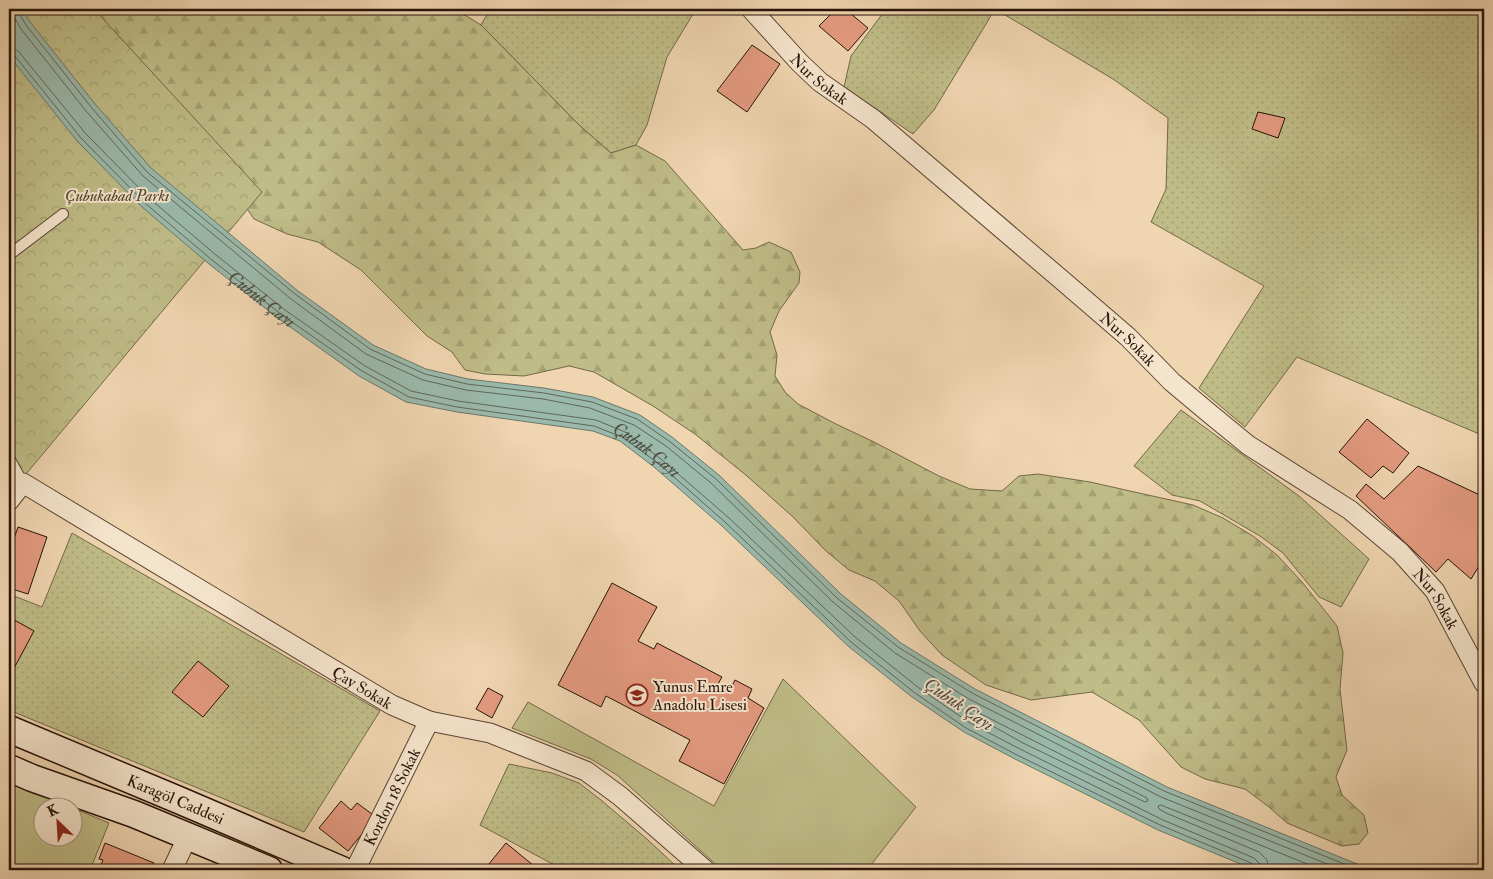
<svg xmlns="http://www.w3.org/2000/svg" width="1493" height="879" font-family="'IM FELL Double Pica',serif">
<defs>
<pattern id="grass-dots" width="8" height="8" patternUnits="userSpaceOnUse" patternTransform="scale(1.25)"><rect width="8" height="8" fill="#bfbc87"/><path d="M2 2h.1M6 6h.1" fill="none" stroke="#a4a173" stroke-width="1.8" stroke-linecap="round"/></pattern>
<pattern id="forest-firs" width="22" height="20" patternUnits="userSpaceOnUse" patternTransform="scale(1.25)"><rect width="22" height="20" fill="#bfbc87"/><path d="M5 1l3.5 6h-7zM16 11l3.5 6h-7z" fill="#a4a173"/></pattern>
<pattern id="park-crowns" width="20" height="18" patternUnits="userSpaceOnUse" patternTransform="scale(1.25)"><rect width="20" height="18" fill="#bfbc87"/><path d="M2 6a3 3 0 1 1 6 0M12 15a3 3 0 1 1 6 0" fill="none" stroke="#a4a173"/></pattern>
</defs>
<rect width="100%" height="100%" fill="#efd5b0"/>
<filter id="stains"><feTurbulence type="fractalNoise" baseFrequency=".004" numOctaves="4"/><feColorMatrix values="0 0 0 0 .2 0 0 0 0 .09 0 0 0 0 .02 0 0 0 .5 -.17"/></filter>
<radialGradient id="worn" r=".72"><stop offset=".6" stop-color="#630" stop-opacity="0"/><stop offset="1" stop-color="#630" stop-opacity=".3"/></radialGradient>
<g fill="url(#grass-dots)" stroke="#736848">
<path d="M490,9H696L667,57L647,125L636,145L611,153L579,125L481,25Z"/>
<path d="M886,9H1484V436L1297,357L1245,427L1199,388L1264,286L1151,222L1166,189L1168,118L1113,79L995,9L934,110L913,134L844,87L851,56Z"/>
<path d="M1181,410L1299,496L1369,559L1341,607L1319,597L1283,553L1260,536L1200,501L1172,495L1134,466Z"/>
<path d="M72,533L380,711L304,832L9,710V594L42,607Z"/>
<path d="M509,764L552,773L579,783L601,800L648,840L680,870H579L575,868L558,867L480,825Z"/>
</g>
<path fill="url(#forest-firs)" stroke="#736848" d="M50,9H455L481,25L579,125L611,153L636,145L665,161L743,250L756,248L769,242L791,252L800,272L799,283L779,311L770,332L777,355L775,376L785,392L798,404L836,424L874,442L939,476L970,489L1002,491L1019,476L1038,474L1090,482L1130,491L1193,505L1223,518L1253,536L1277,555L1302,582L1337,626L1343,653L1340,689L1347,750L1336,777L1342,795L1364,815L1368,833L1359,844L1342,846L1287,823L1269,807L1245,789L1205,779L1181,767L1139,720L1092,692L1031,700L986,685L942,655L920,631L899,601L875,581L849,570L826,551L792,516L747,476L695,434L653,406L594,372L569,366L524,376L485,374L465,370L452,352L427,336L361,270L318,242L287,234L254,219L239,197Z"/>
<path fill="url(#park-crowns)" stroke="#736848" d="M9,9H94L262,192L26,474L9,483Z"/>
<g fill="#bfbc87" stroke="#736848">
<path d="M783,679L916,807L867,870H722L617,775L591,759L512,728L528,702L714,806Z"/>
<path d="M9,782L68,806H42V836H72L73,808L109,823L90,870H9Z"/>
</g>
<path fill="#9ab9ab" stroke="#6c776a" d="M9,9H22L30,22L95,104L151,168L298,291L373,345L426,369L468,379L544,388L593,397L640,415L672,437L719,475L841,594L901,643L975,689L1167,787L1372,870H1255L1158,830L1015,759L964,732L912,697L848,646L722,526L654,467L620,441L593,431L457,412L406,402L359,376L279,319L209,264L142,207L78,142L9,56Z"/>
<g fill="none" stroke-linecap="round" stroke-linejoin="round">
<g stroke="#60665a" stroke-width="1">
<path d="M12,9L13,15L21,29L86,111L143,176L291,299L366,354L423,380L466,390L543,399L590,408L634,425L666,446L711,483L833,602L895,653L969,699L1161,797L1342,870"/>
<path d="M18,9L19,13L26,25L91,107L147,172L295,294L370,349L425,374L467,384L544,393L592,402L637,419L669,441L716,479L837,598L898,647L972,693L1164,791L1359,870"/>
<path id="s1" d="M9,48H14L19,52L86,134L150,199L216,255L285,310L365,366L411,391L458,401L596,420L625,432L661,459L729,518L855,637L919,688L970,723L1020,749L1163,820L1254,858L1259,863L1261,870"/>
<path id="s2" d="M9,54L15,56L81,138L146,204L212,260L282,315L362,371L409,397L457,407L594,426L622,437L658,463L725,522L851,642L915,693L966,728L1017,755L1160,825L1251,863L1254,866L1255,870"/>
<path d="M967,707L1147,798L1148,801L1145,802L1023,743L966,711Z"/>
<path d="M1269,870L1267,860L1259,852L1166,813L1159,809L1158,806L1161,805L1322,870"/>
</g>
</g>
<g fill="#e39a7f" stroke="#271308">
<path d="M836,9H845L868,28L848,51L819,26Z"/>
<path d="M752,45L780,64L747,112L717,91Z"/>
<path d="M1258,112L1285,118L1278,138L1252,129Z"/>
<path d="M1367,419L1409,453L1393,473L1383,466L1371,478L1339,452Z"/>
<path d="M1418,466L1484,497V558L1471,579L1448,559L1436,572L1356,496L1366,484L1384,499Z"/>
<path d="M18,527L47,537L28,594L9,588V553Z"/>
<path d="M612,583L657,607L638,641L654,649L657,643L722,677L718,684L730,690L735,680L752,689L748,698L764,708L724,784L679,761L690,740L606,696L601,707L558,685Z"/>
<path d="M9,617L34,631L12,672L9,670Z"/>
<path d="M198,661L229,686L203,717L172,692Z"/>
<path d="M488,688L503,696L492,718L476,709Z"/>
<path d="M341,801L351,810L357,803L376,817L348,851L319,828Z"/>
<path d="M105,843L154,863L151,870H99L103,860L99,859Z"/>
<path d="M506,843L539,870H484Z"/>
</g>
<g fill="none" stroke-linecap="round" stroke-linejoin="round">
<g stroke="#594432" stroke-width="12">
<g id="lane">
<path d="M9,255L63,214"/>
<path d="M9,458L23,483"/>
</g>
</g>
<g stroke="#594432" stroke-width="21">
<g id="street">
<path id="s3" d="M751,9L800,63L820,82L873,119L1063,281L1128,337L1172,382L1209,413L1248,445L1350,510L1400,552L1435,591L1484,683"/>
<path id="s4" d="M9,501L23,483L392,705L429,721L490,733L586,771L620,796L705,870"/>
<path d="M172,870L188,836"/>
<path id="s5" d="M355,870L429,721"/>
</g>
</g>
<g stroke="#271308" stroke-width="29">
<g id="secondary">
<path id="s6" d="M9,729L181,801L342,870"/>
<path d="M9,768L32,778L134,814L269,870"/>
</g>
</g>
<use href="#lane" stroke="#f5e4cc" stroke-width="10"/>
<use href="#street" stroke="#f5e4cc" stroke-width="19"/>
<use href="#secondary" stroke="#f5e4cc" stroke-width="26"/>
</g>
<defs>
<g id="school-ring" transform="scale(1.125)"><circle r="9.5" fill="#f5e4cc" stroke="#8f2418" stroke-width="1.5"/><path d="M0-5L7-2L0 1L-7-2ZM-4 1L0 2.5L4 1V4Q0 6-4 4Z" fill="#8f2418"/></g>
</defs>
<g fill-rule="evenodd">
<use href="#school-ring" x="637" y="695"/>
</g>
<g text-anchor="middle" stroke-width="4" stroke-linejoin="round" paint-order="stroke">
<g font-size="16" fill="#271308" stroke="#f5e4cc">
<text dy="6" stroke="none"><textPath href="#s3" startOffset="98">Nur Sokak</textPath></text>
<text dy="6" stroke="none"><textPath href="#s3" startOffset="502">Nur Sokak</textPath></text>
<text dy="6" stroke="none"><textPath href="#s3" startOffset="908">Nur Sokak</textPath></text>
<text dy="6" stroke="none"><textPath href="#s4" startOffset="419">Çay Sokak</textPath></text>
<text dy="6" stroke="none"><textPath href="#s5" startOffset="82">Kordon 18 Sokak</textPath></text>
<text dy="6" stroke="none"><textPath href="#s6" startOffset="181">Karagöl Caddesi</textPath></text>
</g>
<g font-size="16" font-style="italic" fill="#55462e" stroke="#f5e4cc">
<text x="117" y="201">Çubukabad Parkı</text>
</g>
<g font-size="16" fill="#271308" stroke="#f5e4cc" text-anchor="start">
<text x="653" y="692">Yunus Emre<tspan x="653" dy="18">Anadolu Lisesi</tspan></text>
</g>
<g font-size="18" font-style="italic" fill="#4f4d41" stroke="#f5e4cc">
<text dy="6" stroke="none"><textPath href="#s2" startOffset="354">Çubuk Çayı</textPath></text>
<text dy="6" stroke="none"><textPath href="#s1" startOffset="780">Çubuk Çayı</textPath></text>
<text transform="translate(959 704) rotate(34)" y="6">Çubuk Çayı</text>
</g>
</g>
<rect width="1493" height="879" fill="none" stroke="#efd5b0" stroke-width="30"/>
<rect x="10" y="10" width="1473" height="859" fill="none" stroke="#271308" stroke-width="2.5"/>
<rect x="15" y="15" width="1463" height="849" fill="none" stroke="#271308"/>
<g transform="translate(58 822) rotate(335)"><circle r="24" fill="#f5e4cc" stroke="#a3907e"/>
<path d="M0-4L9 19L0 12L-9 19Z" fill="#8f2418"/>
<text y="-8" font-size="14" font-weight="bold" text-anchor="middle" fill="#271308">K</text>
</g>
<rect width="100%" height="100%" filter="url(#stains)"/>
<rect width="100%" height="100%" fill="url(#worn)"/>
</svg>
